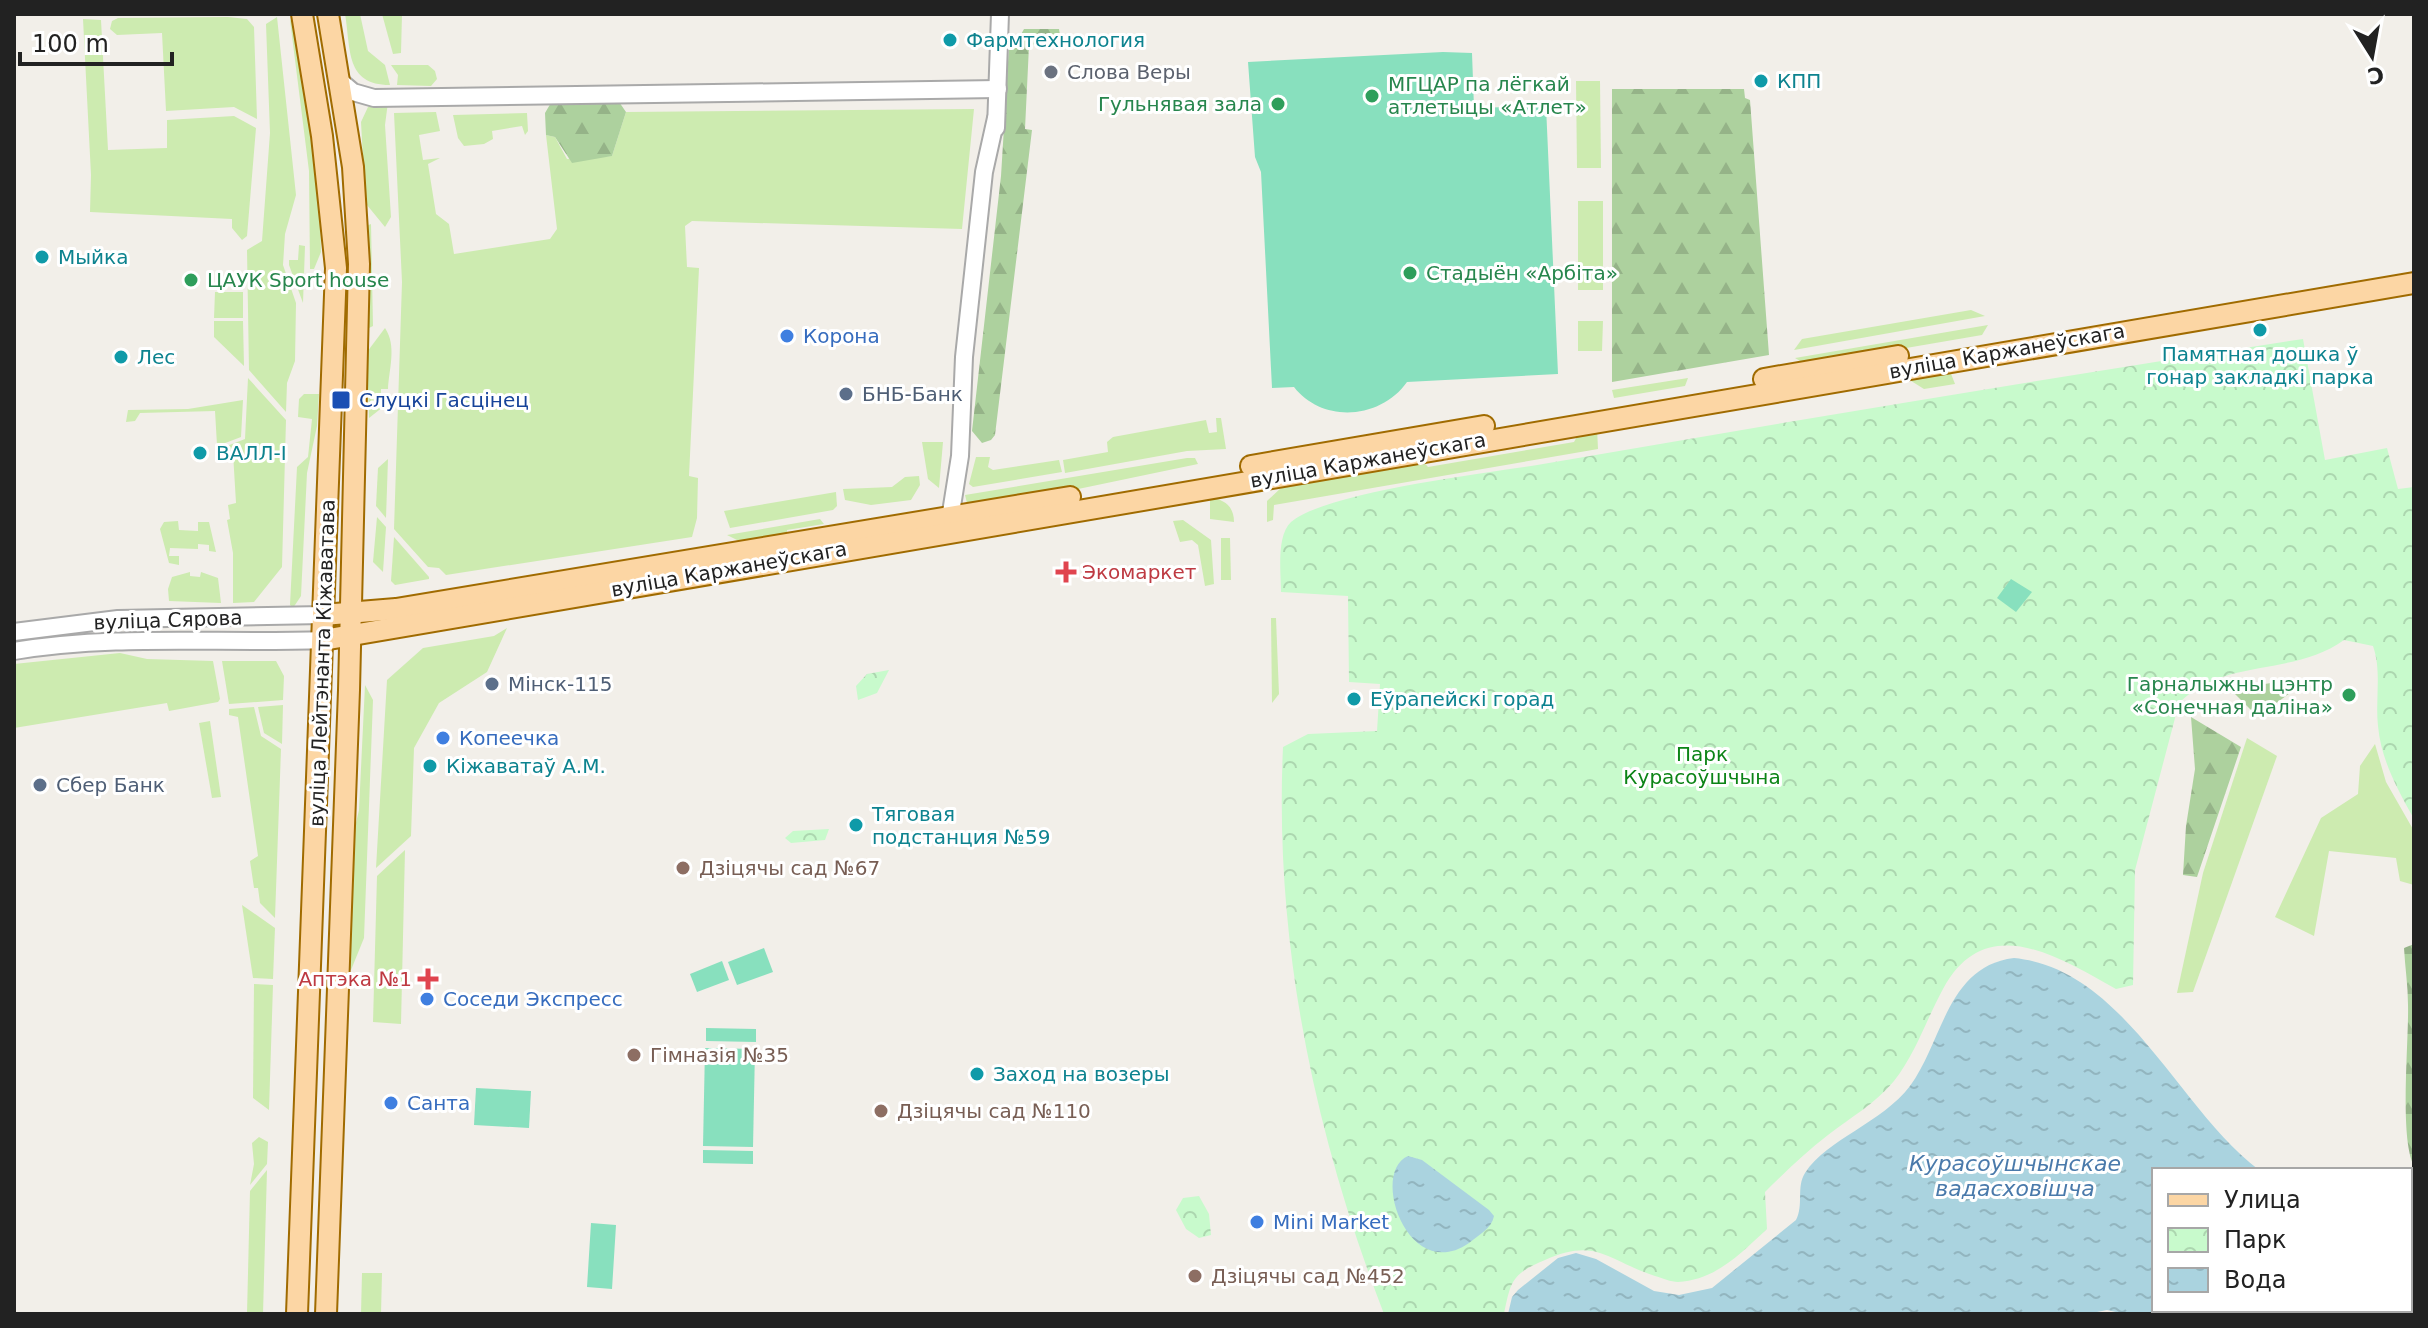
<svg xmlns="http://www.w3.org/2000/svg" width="2428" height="1328" font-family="'DejaVu Sans',sans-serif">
<defs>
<pattern id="forest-firs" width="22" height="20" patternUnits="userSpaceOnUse" patternTransform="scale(2)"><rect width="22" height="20" fill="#add19e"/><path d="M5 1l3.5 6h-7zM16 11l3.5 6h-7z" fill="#95b388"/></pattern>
<pattern id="park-crowns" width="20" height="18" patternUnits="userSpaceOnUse" patternTransform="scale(2)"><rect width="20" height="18" fill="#c8facc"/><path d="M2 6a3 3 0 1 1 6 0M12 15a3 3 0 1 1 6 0" fill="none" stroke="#acd6af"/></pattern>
<pattern id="water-ripples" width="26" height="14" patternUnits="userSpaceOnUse" patternTransform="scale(2)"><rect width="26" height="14" fill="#aad3df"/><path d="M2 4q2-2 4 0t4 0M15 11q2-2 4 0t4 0" fill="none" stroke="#92b5bf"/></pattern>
</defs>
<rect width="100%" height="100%" fill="#f2efe9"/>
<g fill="#cdebb0">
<path d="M345,14H360L368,51L385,65L390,85C345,85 351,49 345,14Z"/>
<path d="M382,14H402L401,53L393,54Z"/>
<path d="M228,17L247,19L254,27L257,119L234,107L166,111L162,33L117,35L110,29L112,21L118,18Z"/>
<path d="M277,17L296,195L285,234L283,265L296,303L295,361L287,383L286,412L249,370L247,250L262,241L270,133L266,24Z"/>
<path d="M83,19L101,20L108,150L167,148V120L234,116L256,128L247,236L242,240L232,228V219L90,212L91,175Z"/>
<path d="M290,20L302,28L320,214L321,252L314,269H310L309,171Z"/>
<path d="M391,65H428L435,71L437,79L431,86L397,85L398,75Z"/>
<path d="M1576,81H1600L1601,168H1577Z"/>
<path d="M388,102L385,125L391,217L385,227L367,205L365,196L361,122L368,107Z"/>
<path d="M974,109L962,229L692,221L685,226L687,267L699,268L689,476L698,478L697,518L692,537L446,575L439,568L428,567L394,529L402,282L394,113L436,112L440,131L419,135L423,160L440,158L428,164L436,214L449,224L454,254L550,239L557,229L546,135L555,137L567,159L612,156L626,112Z"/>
<path d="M527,113L528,131L525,135L522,126L492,131L493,139L484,144L464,146L458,138L453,115Z"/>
<rect x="1578" y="201" width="25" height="89"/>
<path d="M371,224L373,326L369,328L366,226Z"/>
<path d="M299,245L305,246L303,303L289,265V260H298Z"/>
<path d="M215,292H243V318H214Z"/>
<path d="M1971,310L1985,316L1794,350L1802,339Z"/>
<path d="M214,321H243L244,366L214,337Z"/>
<path d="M1578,321H1603L1602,351H1578Z"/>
<path d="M1988,325L1982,335L1807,365L1795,358Z"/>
<path d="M385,328C397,346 389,369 388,389H381V396L388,403L369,418L367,352Z"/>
<path d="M1948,366L1955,384L1924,389L1908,379Z"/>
<path d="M248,378L286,420L282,567L254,602L233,603V553L227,520L230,519L228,505L236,503L233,453H222L219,449L245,439Z"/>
<path d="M1688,378L1685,386L1614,398L1612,390Z"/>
<path d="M304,394H319L317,426L307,473L301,596L293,608L290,605L297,467L308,457L312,419L298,417L299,399Z"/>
<path d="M243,400L241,437L220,445H217L215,411L140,413L135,421L126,422L128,410L188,409Z"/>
<path d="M1216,418H1221L1226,449L1187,451L1065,473L1063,460L1108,452L1107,442L1113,437L1206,420L1209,433L1217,432Z"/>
<path d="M1597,428L1598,449L1274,505L1273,520L1267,522V501L1282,487L1382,470L1420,458L1428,467L1574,442L1580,431Z"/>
<path d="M922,442H943L939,488L928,479Z"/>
<path d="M976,457H990L988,467L993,470L1059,460L1062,472L973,487L969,484Z"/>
<path d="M1187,458H1195L1198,464C1123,479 1049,497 974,508L967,503L965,495Z"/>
<path d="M388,459L386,518L376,506L378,468Z"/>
<path d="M919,476L920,485L911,500L871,505L845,500L843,489L892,487L905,477Z"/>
<path d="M836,492L837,506L833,510L730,528L724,511Z"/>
<path d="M1210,498C1224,499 1234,506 1234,522L1210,519Z"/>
<path d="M377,517L386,527L383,572L373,562Z"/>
<path d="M820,519L824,524L787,530V537L745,544L727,535Z"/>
<path d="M1183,520L1211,540L1214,584L1205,586L1198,545L1192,540L1180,542L1173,521Z"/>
<path d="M178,521L179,530L198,531V522H209L216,552L209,551V545L198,544V549L170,548L169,556H179V565L169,563L160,529L164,522Z"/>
<path d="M394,537L429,577V579L395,585L391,581Z"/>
<path d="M1221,538H1230L1231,580H1221Z"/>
<path d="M190,572V576L200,577L201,572L218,578L221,603L169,601L168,589L172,577Z"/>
<path d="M1271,618H1276L1279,694L1272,703Z"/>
<path d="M507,628L487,672L439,703L414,748L411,836L376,868L387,680L423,648L494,636Z"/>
<path d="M120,653L147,659L213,661L220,699L218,702L169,711L167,703L14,728V664Z"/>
<path d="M222,661H276L284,676L283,700L229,704Z"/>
<path d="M365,685L373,700L364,938L351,970L345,969L348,857L359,810Z"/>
<path d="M283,705L282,744L264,733L258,707Z"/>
<path d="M254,707L261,736L281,749L275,918L260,903L258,888H254L250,861L258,856L238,717L229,715V709Z"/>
<path d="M210,721L221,797L212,798L199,723Z"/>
<path d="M2247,738L2277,756L2193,992L2177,993L2203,873Z"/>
<path d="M2375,744L2386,782L2414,831V885L2400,881L2396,858L2329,851L2314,936L2275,917L2321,818L2358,794L2360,766Z"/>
<path d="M405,850L401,1024L373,1022L377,876Z"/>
<path d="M242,905L275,928L273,979L253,978Z"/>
<path d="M254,984L273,985L269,1110L253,1098Z"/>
<path d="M259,1137L268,1142L267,1164L250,1185L254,1164L252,1143Z"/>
<path d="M267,1170L263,1314H247L250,1191Z"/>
<path d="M362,1273H382L381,1314H361Z"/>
</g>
<g fill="url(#forest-firs)">
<path d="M1024,29H1059L1060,35L1029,46L1025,129L1032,130L995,435L991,440L982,443L972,431L1001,176L1009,46L1018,40Z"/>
<path d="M1612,89H1744L1745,98L1750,100L1769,355L1612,382Z"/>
<path d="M617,99L626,112L612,156L572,163L555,137L546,135L545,113L552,101Z"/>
<path d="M2282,681L2297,688L2267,710L2253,712L2231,690Z"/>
<path d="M2191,717L2241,747L2197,877L2183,875L2186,826L2195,769Z"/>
<path d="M2414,944V1166C2399,1138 2409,1041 2408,1005C2408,986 2405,967 2404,948Z"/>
</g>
<g fill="url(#park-crowns)">
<path d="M2303,339L2325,460L2387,448L2398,489L2414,487V819C2398,790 2381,760 2378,726C2375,699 2382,672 2373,646L2344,640C2293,677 2224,657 2179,703L2135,870L2133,985L2116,989C2060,958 1986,909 1943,989C1926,1020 1916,1053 1894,1081C1875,1104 1851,1117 1828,1135C1806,1152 1785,1172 1765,1192L1767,1229C1741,1253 1716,1280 1678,1282C1671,1282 1662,1278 1655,1276C1606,1260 1597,1237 1545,1260C1512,1274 1511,1280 1504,1314H1384C1314,1133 1274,941 1283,747L1308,734L1377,731L1380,684L1349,682L1348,596L1281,592C1281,573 1276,536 1291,522C1328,491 1489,473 1543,464C1796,420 2049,378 2303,339Z"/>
<path d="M889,670L877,693L858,700L856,686L867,674Z"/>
<path d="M829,829L825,840L791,843L785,838L793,831Z"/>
<path d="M1199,1196L1209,1214L1211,1235L1199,1238L1186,1229L1176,1210L1183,1198Z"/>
</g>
<g fill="#88e0be">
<path d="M1443,52L1472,53L1474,108L1546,106L1558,374L1407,382C1381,419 1323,424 1294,387L1272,388L1261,172L1255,157L1248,62Z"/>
<path d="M2011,579L2032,592L2016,612L1997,598Z"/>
<path d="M764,948L773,972L737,985L728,962Z"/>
<path d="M722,961L729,980L697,992L690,974Z"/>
<path d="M706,1028L756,1029V1042L706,1041Z"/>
<path d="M705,1048L755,1049L753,1147L703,1146Z"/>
<path d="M476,1088L531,1091L529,1128L474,1125Z"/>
<path d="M703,1150L753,1151V1164L703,1163Z"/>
<path d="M591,1223L616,1225L612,1289L587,1287Z"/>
</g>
<g fill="url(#water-ripples)">
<path d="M2014,958C2125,969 2178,1109 2259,1170H2154V1310H2410V1260L2414,1263V1314H2125L2107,1310L2087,1314H1508L1512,1297L1518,1290L1558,1258L1576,1253L1596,1259L1654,1291L1679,1295L1712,1288L1796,1220C1804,1205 1796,1187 1805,1173C1827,1139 1882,1123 1910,1086C1943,1041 1947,966 2014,958Z"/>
<path d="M1408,1156L1422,1160L1489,1210L1494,1216C1492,1228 1479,1235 1469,1243C1409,1285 1369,1173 1408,1156Z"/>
</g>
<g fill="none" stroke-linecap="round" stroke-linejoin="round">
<g stroke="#a9a9a9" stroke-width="20">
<g id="minor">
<path d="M340,81L353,92L374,98L998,89"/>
<path d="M996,128L1000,14"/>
<path d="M949,525L960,456L964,357L984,172L996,118"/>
<path d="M14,632L118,619L323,615"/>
<path d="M14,651C117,634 219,644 323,640"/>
</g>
</g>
<g stroke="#a06b00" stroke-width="24">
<g id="major">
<path d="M1764,379L1898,356"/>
<path d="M1251,466L1484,426"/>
<path d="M323,615L396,609L1070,497"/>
<path d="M323,640L2414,283"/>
<path d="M297,1314L336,268L322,136L302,14"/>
<path d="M326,1314L349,690L359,264L353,167L328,14"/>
</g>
</g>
<use href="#minor" stroke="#fff" stroke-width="16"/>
<use href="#major" stroke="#fcd6a4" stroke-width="20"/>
</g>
<g fill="#0f9aa8" stroke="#fff" stroke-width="3">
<circle cx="950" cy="40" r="8"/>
<circle cx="1761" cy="81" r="8"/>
<circle cx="42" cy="257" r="8"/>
<circle cx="2260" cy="330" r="8"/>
<circle cx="121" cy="357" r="8"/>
<circle cx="200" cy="453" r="8"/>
<circle cx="1354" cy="699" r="8"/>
<circle cx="430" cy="766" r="8"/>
<circle cx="856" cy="825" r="8"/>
<circle cx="977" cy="1074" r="8"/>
</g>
<circle fill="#6b7280" stroke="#fff" stroke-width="3" cx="1051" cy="72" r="8"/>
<g fill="#2e9e5b" stroke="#fff" stroke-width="3">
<circle cx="1372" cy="96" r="8"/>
<circle cx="1278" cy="104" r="8"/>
<circle cx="1410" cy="273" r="8"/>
<circle cx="191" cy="280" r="8"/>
<circle cx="2349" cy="695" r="8"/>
</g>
<g fill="#3f7fe0" stroke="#fff" stroke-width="3">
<circle cx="787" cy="336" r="8"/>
<circle cx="443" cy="738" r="8"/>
<circle cx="427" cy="999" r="8"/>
<circle cx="391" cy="1103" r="8"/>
<circle cx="1257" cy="1222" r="8"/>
</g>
<g fill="#5c6f8a" stroke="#fff" stroke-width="3">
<circle cx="846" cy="394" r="8"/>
<circle cx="492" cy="684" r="8"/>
<circle cx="40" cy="785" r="8"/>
</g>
<rect fill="#1a4fb4" stroke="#fff" stroke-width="3" x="331" y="390" width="20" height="20" rx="4"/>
<g fill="#e0444e" stroke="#fff" stroke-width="3">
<path d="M1062 560h8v8h8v8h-8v8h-8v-8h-8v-8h8z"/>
<path d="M424 967h8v8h8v8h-8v8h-8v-8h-8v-8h8z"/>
</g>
<g fill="#8d6e63" stroke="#fff" stroke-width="3">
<circle cx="683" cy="868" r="8"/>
<circle cx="634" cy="1055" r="8"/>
<circle cx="881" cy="1111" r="8"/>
<circle cx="1195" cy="1276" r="8"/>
</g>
<g text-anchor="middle" stroke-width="6" stroke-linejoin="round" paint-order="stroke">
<g font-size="20" fill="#0d838f" stroke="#fff" text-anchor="start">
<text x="966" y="47">Фармтехнология</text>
<text x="1777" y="88">КПП</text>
<text x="58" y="264">Мыйка</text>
<text x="2260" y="361" text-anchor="middle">Памятная дошка ў<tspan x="2260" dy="23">гонар закладкі парка</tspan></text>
<text x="137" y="364">Лес</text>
<text x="216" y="460">ВАЛЛ-І</text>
<text x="1370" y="706">Еўрапейскі горад</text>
<text x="446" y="773">Кіжаватаў А.М.</text>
<text x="872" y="821">Тяговая<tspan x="872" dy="23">подстанция №59</tspan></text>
<text x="993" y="1081">Заход на возеры</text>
</g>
<g font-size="20" fill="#5b616d" stroke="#fff" text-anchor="start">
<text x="1067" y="79">Слова Веры</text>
</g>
<g font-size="20" fill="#27864d" stroke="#fff" text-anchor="start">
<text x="1388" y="91">МГЦАР па лёгкай<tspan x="1388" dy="23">атлетыцы «Атлет»</tspan></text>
<text x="1262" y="111" text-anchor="end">Гульнявая зала</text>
<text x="1426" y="280">Стадыён «Арбіта»</text>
<text x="207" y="287">ЦАУК Sport house</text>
<text x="2333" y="691" text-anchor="end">Гарналыжны цэнтр<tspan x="2333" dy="23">«Сонечная даліна»</tspan></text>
</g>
<g font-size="20" fill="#366cbe" stroke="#fff" text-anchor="start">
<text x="803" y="343">Корона</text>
<text x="459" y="745">Копеечка</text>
<text x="443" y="1006">Соседи Экспресс</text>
<text x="407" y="1110">Санта</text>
<text x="1273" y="1229">Mini Market</text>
</g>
<g font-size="20" fill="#222" stroke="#fff">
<text transform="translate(2007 351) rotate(-10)" y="7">вуліца Каржанеўскага</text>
<text transform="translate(1368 460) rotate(-10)" y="7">вуліца Каржанеўскага</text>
<text transform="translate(729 569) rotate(-10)" y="7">вуліца Каржанеўскага</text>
<text transform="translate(168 620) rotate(-2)" y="7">вуліца Сярова</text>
<text transform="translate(322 663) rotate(-88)" y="7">вуліца Лейтэнанта Кіжаватава</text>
</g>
<g font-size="20" fill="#4e5e75" stroke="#fff" text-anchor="start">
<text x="862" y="401">БНБ-Банк</text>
<text x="508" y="691">Мінск-115</text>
<text x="56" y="792">Сбер Банк</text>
</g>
<g font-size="20" fill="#164399" stroke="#fff" text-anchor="start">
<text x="359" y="407">Слуцкі Гасцінец</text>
</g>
<g font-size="20" fill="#be3a42" stroke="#fff" text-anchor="start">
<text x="1082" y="579">Экомаркет</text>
<text x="412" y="986" text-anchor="end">Аптэка №1</text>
</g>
<g font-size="20" fill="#0c8416" stroke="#fff">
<text x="1702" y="761">Парк<tspan x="1702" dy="23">Курасоўшчына</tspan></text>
</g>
<g font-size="20" fill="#785e54" stroke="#fff" text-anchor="start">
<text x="699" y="875">Дзіцячы сад №67</text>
<text x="650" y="1062">Гімназія №35</text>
<text x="897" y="1118">Дзіцячы сад №110</text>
<text x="1211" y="1283">Дзіцячы сад №452</text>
</g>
<g font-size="22" font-style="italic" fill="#4a7aab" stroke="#fff">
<text x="2015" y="1171">Курасоўшчынскае<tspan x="2015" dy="25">вадасховішча</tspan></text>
</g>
</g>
<rect width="2428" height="1328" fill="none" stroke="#222222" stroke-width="32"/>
<rect x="2152" y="1168" width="260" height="144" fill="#ffffff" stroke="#a7a7a7" stroke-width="2"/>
<rect x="2168" y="1194" width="40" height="12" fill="#fcd6a4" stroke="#a7a7a7" stroke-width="2"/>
<text x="2224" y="1208" font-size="24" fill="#222222">Улица</text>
<rect x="2168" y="1228" width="40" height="24" fill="url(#park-crowns)" stroke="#a7a7a7" stroke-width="2"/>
<text x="2224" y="1248" font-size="24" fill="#222222">Парк</text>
<rect x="2168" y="1268" width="40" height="24" fill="url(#water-ripples)" stroke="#a7a7a7" stroke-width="2"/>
<text x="2224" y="1288" font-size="24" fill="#222222">Вода</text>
<g transform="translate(2372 56) rotate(169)" stroke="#ffffff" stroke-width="6" paint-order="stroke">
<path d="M0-6L14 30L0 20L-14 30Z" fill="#222222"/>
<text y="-12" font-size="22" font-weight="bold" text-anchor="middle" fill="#222222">С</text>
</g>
<path d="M20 52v12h152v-12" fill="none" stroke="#222222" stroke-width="4"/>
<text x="32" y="52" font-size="24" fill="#222222" stroke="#ffffff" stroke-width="6" paint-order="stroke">100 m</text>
</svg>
